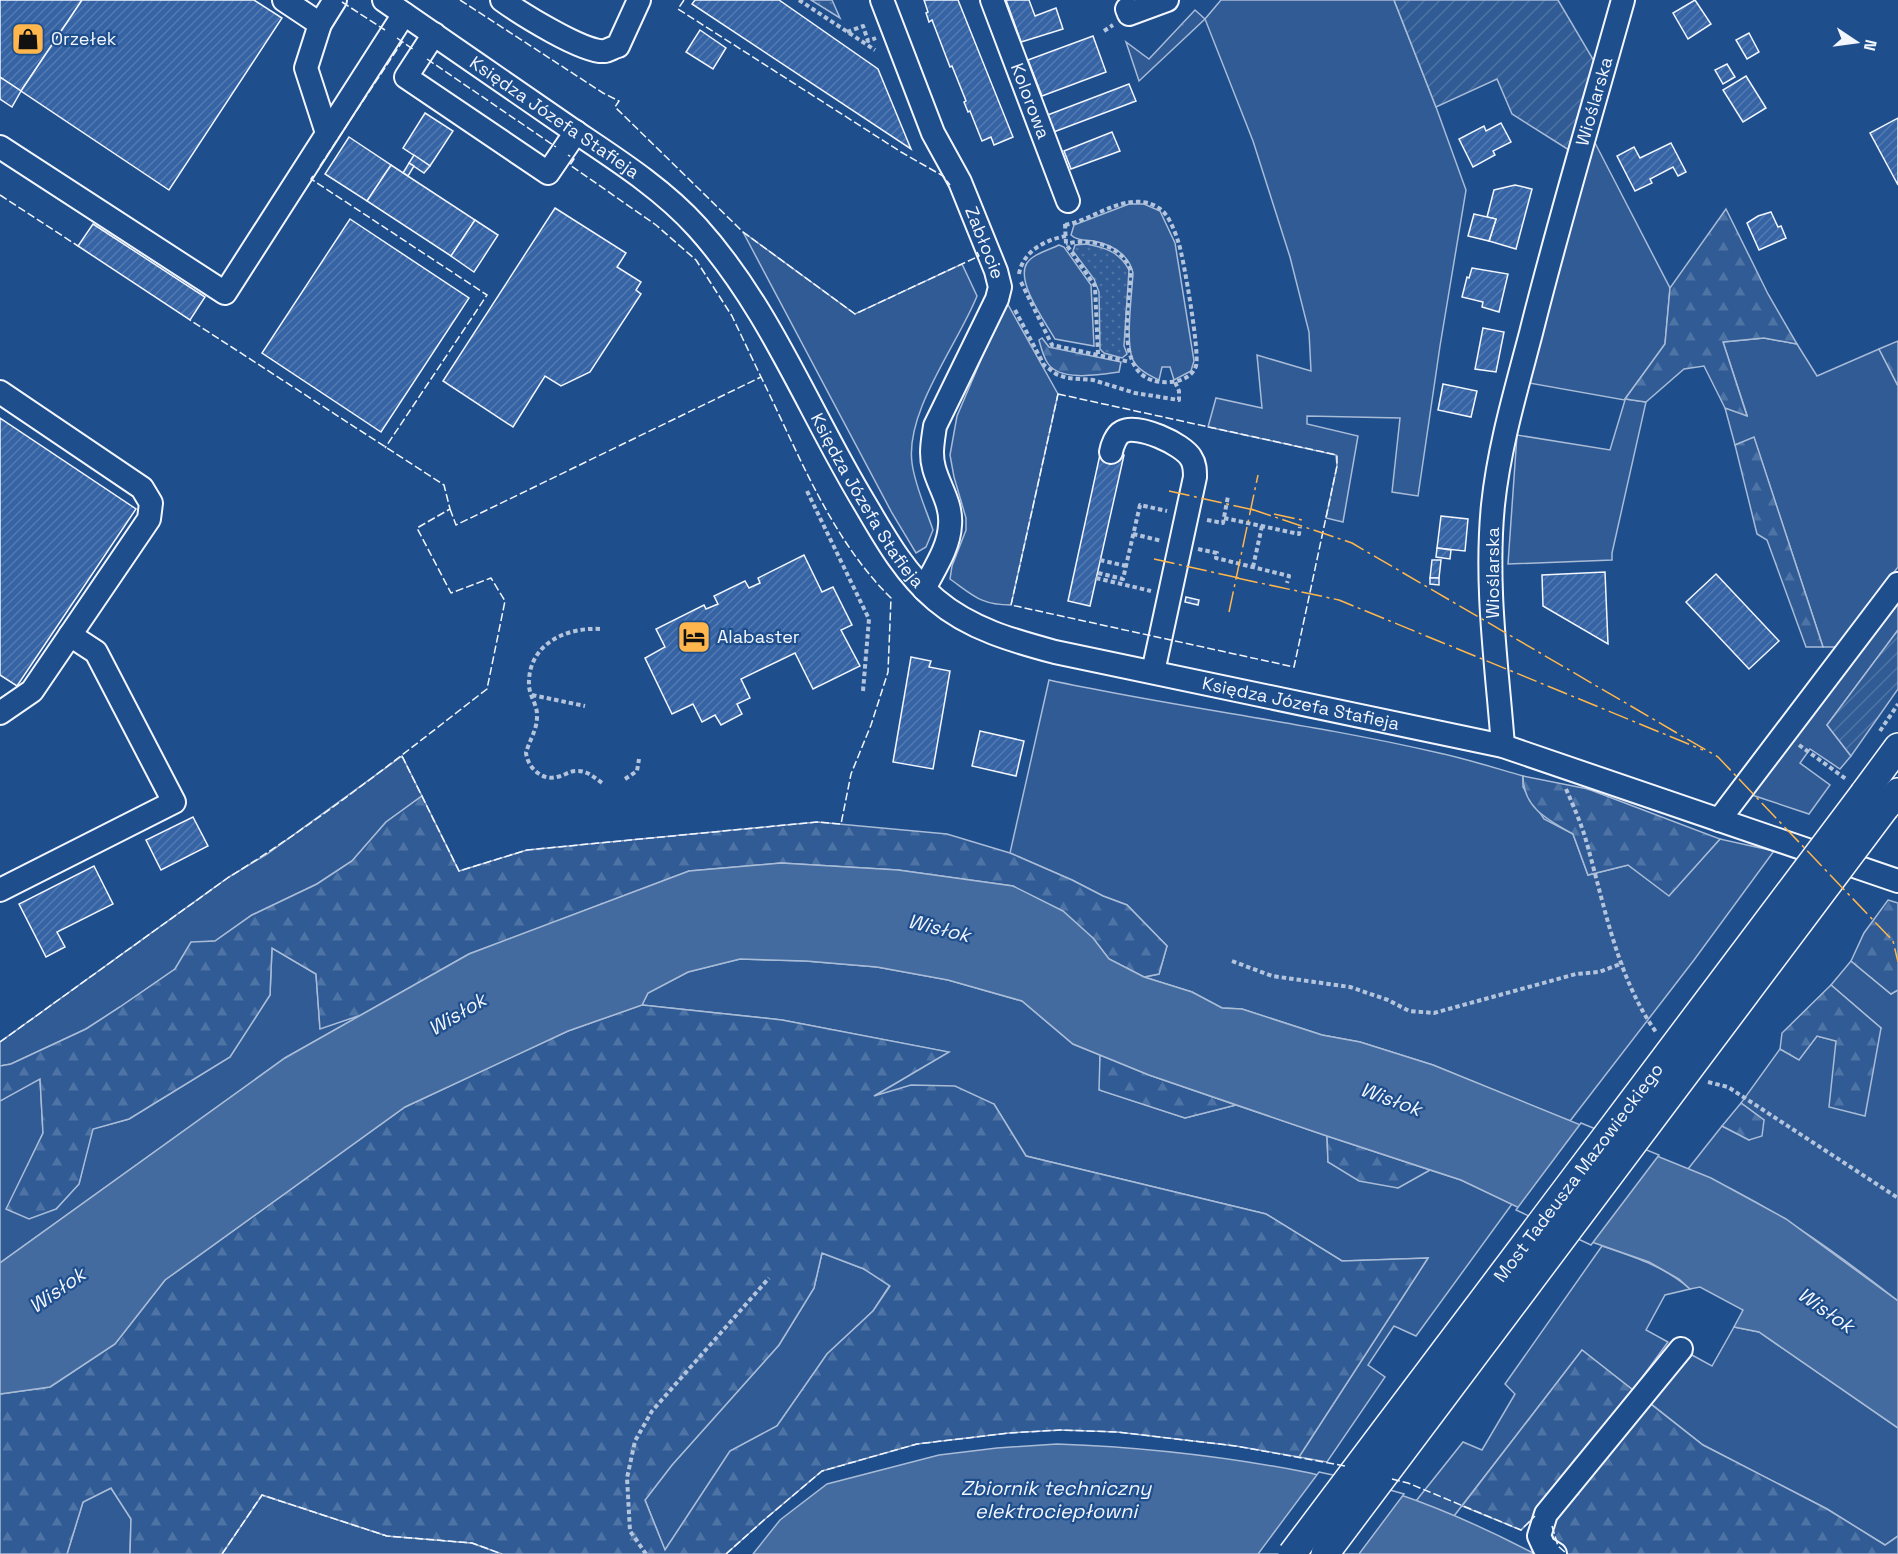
<svg xmlns="http://www.w3.org/2000/svg" width="1898" height="1554" font-family="'Space Grotesk',sans-serif">
<defs>
<pattern id="forest-firs" width="22" height="20" patternUnits="userSpaceOnUse" patternTransform="scale(1.5)"><rect width="22" height="20" fill="#305b95"/><path d="M5 1l3.5 6h-7zM16 11l3.5 6h-7z" fill="#4e73a5"/></pattern>
<pattern id="park-dots" width="8" height="8" patternUnits="userSpaceOnUse" patternTransform="scale(1.5)"><rect width="8" height="8" fill="#305b95"/><path d="M2 2h.1M6 6h.1" fill="none" stroke="#4e73a5" stroke-width="1.8" stroke-linecap="round"/></pattern>
<pattern id="garden-furrows" width="10" height="10" patternUnits="userSpaceOnUse" patternTransform="scale(1.5)"><rect width="10" height="10" fill="#305b95"/><path d="M-1 1l2-2M0 10L10 0M9 11l2-2" fill="none" stroke="#4e73a5"/></pattern>
<pattern id="building-hatch" width="6" height="6" patternUnits="userSpaceOnUse" patternTransform="scale(1.5)"><rect width="6" height="6" fill="#3563a3"/><path d="M-1 1l2-2M0 6l6-6M5 7l2-2" fill="none" stroke="#537ab1"/></pattern>
</defs>
<rect width="100%" height="100%" fill="#1f4e8c"/>
<g fill="#305b95" stroke="#a8bbd7" stroke-width="1.5">
<path d="M1221,0H1394L1436,107L1466,190L1440,346L1418,496L1392,492L1400,418L1307,416V424L1358,436L1343,522L1326,518L1337,466L1336,455L1208,427L1216,398L1262,408L1257,355L1311,371L1309,332L1290,257L1253,141L1205,19Z"/>
<path d="M1594,141L1670,288L1665,344L1625,399L1646,402L1612,553V560L1508,564L1517,435L1610,450L1625,400L1529,383Z"/>
<path d="M1129,204H1144L1160,211L1175,243L1194,361L1191,371L1174,380L1170,367H1162L1159,380C1149,375 1138,370 1133,360C1125,343 1132,294 1133,273C1129,255 1113,245 1094,241C1086,240 1077,241 1071,235L1074,225Z"/>
<path d="M743,232L855,314L962,264L977,296C958,344 905,411 912,463C915,486 926,509 933,530L926,547L916,553L892,513Z"/>
<path d="M1059,245L1064,247L1091,285L1094,346L1055,339C1046,323 1015,281 1027,263C1033,254 1049,250 1059,245Z"/>
<path d="M1006,301L1058,394L1011,605C981,605 974,596 950,579L952,566L966,530V518L954,477L950,455L957,416Z"/>
<path d="M1764,338L1797,344L1817,376L1879,349L1898,386V567L1837,647H1823L1754,438L1735,445L1725,408L1747,415L1723,342Z"/>
<path d="M1898,596V630L1827,725L1851,756L1840,769L1810,749L1800,763L1830,785L1809,814L1752,795L1767,773Z"/>
<path d="M1049,680C1178,708 1310,723 1439,753C1467,759 1495,768 1523,776V787L1544,819L1573,834L1588,875L1628,865L1669,895L1720,839L1774,851L1694,960L1570,1121L1433,1065L1360,1042L1322,1035L1242,1009L1222,1008L1192,992L1144,977L1159,974L1167,946L1127,905L1103,896L1072,880L1010,853Z"/>
<path d="M402,756L422,796L386,822L352,861L317,884L252,915L215,941L191,943L175,969L120,1007L86,1029L11,1064L0,1066V1042L229,877L267,854Z"/>
<path d="M272,948L316,974L320,1028L361,1015L285,1058L0,1263V1101L40,1078L43,1133L7,1209H56L79,1184L92,1129L129,1119L230,1057L270,995Z"/>
<path d="M740,959L806,961L877,967L948,980L1022,1001L1073,1044L1100,1055V1090L1185,1118L1236,1105L1327,1136L1328,1162L1398,1188L1430,1170L1461,1180L1512,1204L1416,1336L1394,1326L1368,1365L1385,1377L1327,1462L1299,1457L1428,1258L1342,1261L1266,1214L1026,1156L994,1104L871,1098L948,1052L782,1020L642,1005L648,993L688,972Z"/>
<path d="M1851,961L1891,994L1898,990V1301C1833,1250 1764,1200 1688,1169L1722,1126L1749,1140L1764,1120L1741,1103L1780,1049L1799,1059L1817,1036L1836,1041L1881,1028L1831,985Z"/>
<path d="M1602,1246C1634,1257 1664,1266 1690,1289L1665,1295L1646,1330L1668,1342L1633,1390L1582,1350L1454,1516L1416,1501L1463,1442L1482,1450L1515,1394L1505,1384Z"/>
<path d="M822,1253L864,1269L890,1285L873,1311L827,1354L777,1426L730,1451L665,1550L645,1500L672,1465L779,1345L814,1288Z"/>
<path d="M1734,1327L1759,1332L1898,1428V1536L1885,1545L1827,1509L1703,1445L1650,1403L1692,1355L1712,1366Z"/>
<path d="M111,1488L131,1519L130,1554H67L83,1502Z"/>
<path d="M262,1495L387,1536L472,1543L502,1554H222Z"/>
</g>
<g fill="url(#forest-firs)" stroke="#a8bbd7" stroke-width="1.5" fill-rule="evenodd">
<path d="M1195,10L1205,19L1139,81L1126,42L1149,59Z"/>
<path d="M1726,209L1768,294L1797,344L1764,338L1723,342L1747,416L1725,408L1704,366L1684,369L1646,402L1625,399L1665,344L1670,288Z"/>
<path d="M1042,338L1049,347L1121,362L1119,372C1099,375 1058,382 1047,362C1043,356 1041,347 1039,340Z"/>
<path d="M1898,341V386L1879,349Z"/>
<path d="M1754,437L1823,647H1806L1767,540L1757,534L1735,445Z"/>
<path d="M1523,776L1588,789L1720,839L1669,896L1628,865L1588,875L1573,834C1548,820 1523,808 1523,776Z"/>
<path d="M422,796L459,871L527,850L817,822L947,834L1010,853L1072,880L1103,896L1127,905L1167,946L1159,974L1144,977L1109,959L1093,938L1013,886L898,870L781,863L689,871L469,954L361,1015L320,1029L316,974L272,948L270,995L230,1057L129,1119L93,1129L79,1184L56,1209L29,1219L6,1209L43,1133L40,1079L0,1101V1066L11,1064L86,1029L120,1007L175,969L191,942L215,941L252,915L317,884L352,861L386,822Z"/>
<path d="M1888,900L1898,903V990L1891,994L1851,961L1864,933Z"/>
<path d="M1831,985L1881,1028L1865,1116L1829,1107L1836,1041L1817,1036L1799,1060L1780,1049L1782,1033Z"/>
<path d="M642,1005L782,1020L949,1052L874,1096L911,1085L955,1086L994,1104L1026,1156L1266,1214L1342,1261L1428,1258L1299,1457L1236,1446L1117,1432L1061,1430L1009,1433L917,1444L822,1471L764,1520L726,1554H502L472,1543L387,1536L262,1495L222,1554H130L131,1519L111,1488L83,1502L67,1554H0V1394L50,1387L115,1344L165,1280L405,1107L568,1031ZM822,1253L864,1269L890,1286L873,1311L827,1354L777,1426L730,1451L665,1550L645,1500L672,1465L779,1345L814,1288Z"/>
<path d="M1100,1055L1149,1075L1236,1105L1185,1118L1099,1090Z"/>
<path d="M1741,1103L1764,1120L1762,1136L1749,1140L1722,1126Z"/>
<path d="M1327,1136L1430,1170L1398,1188L1359,1181L1328,1162Z"/>
<path d="M1582,1350L1703,1445L1827,1509L1885,1545L1898,1536V1554H1567L1558,1546L1540,1511L1521,1530L1462,1506Z"/>
</g>
<g fill="url(#park-dots)" stroke="#a8bbd7" stroke-width="1.5">
<path d="M811,0H832L840,18Z"/>
<path d="M1086,244C1104,247 1120,252 1129,270L1124,346L1127,354L1122,358L1104,353L1100,349L1099,292L1094,279L1073,251L1075,245Z"/>
</g>
<g fill="url(#garden-furrows)" stroke="#a8bbd7" stroke-width="1.5">
<path d="M1394,0H1558L1597,66L1569,150L1512,114L1497,79L1436,107Z"/>
<path d="M1898,630V689L1851,756L1827,725Z"/>
</g>
<g fill="#446ba0" stroke="#a8bbd7" stroke-width="1.5">
<path d="M781,863L898,870L1013,886L1063,911L1093,938L1109,959L1144,977L1192,992L1222,1008L1242,1009L1322,1035L1360,1042L1433,1065L1711,1178L1786,1219L1898,1301V1428L1759,1332L1734,1327L1743,1310L1700,1287L1690,1289L1679,1279L1649,1262L1586,1240L1461,1180L1327,1136L1149,1075L1073,1044L1022,1001L948,980L877,967L806,961L740,959L688,972L648,993L642,1005L568,1031L405,1107L165,1280L115,1344L50,1387L0,1394V1263L285,1058L469,954L689,871Z"/>
<path d="M1057,1444C1140,1447 1223,1456 1305,1472C1336,1479 1367,1484 1398,1494C1445,1510 1491,1531 1535,1554H753L780,1520L827,1484L939,1455L997,1448Z"/>
</g>
<g fill="#1f4e8c" stroke="#a8bbd7" stroke-width="1.5">
<path d="M1581,1123L1659,1155L1591,1245L1516,1210Z"/>
<path d="M1319,1472L1351,1479L1404,1494L1359,1554H1258Z"/>
</g>
<g fill="url(#building-hatch)" stroke="#f2f6ff" stroke-width="1.5">
<path d="M0,0H82L21,91L0,77Z"/>
<path d="M82,0H254L282,18L169,190L21,91Z"/>
<path d="M695,0H779L878,69L911,149L692,4Z"/>
<path d="M924,0H958L1013,137L994,145L991,137L982,141L970,111L968,112L964,102L966,101L952,66L950,67L932,20L929,22L926,13L928,12Z"/>
<path d="M1006,0H1029L1035,16L1056,8L1063,29L1021,42Z"/>
<path d="M1695,0L1711,24L1688,39L1673,13Z"/>
<path d="M700,30L726,48L713,69L686,52Z"/>
<path d="M1749,33L1759,52L1747,59L1736,40Z"/>
<path d="M1093,36L1106,72L1042,96L1028,60Z"/>
<path d="M1727,64L1735,77L1723,84L1715,70Z"/>
<path d="M1746,76L1766,108L1743,122L1723,90Z"/>
<path d="M0,77L21,91L12,107L0,99Z"/>
<path d="M1129,84L1136,101L1051,133L1045,116Z"/>
<path d="M425,113L453,131L430,166L403,148Z"/>
<path d="M1898,118V185L1870,133Z"/>
<path d="M1501,123L1511,142L1493,151L1495,155L1473,167L1459,139L1484,126L1486,131Z"/>
<path d="M1112,132L1120,151L1071,169L1064,151Z"/>
<path d="M349,137L391,165L367,201L325,174Z"/>
<path d="M1671,143L1686,172L1678,176L1673,167L1650,179L1652,183L1635,191L1617,156L1634,147L1640,158Z"/>
<path d="M414,155L430,166L424,173L409,163Z"/>
<path d="M409,163L414,166L408,176L403,173Z"/>
<path d="M391,165L475,220L451,256L367,201Z"/>
<path d="M1515,185L1532,189L1516,249L1489,241L1496,219L1487,217L1494,190Z"/>
<path d="M555,208L626,253L617,267L641,282L636,290L641,294L590,372L561,386L545,376L513,427L443,381Z"/>
<path d="M1771,212L1778,227L1781,226L1786,238L1759,250L1747,223L1758,216Z"/>
<path d="M1474,214L1496,219L1489,241L1468,236Z"/>
<path d="M350,219L469,298L381,432L262,353Z"/>
<path d="M475,220L498,235L474,272L451,256Z"/>
<path d="M93,224L205,297L190,320L78,246Z"/>
<path d="M1472,268L1508,274L1499,312L1482,307L1483,302L1462,297L1467,277L1469,278Z"/>
<path d="M1483,328L1504,332L1496,372L1475,369Z"/>
<path d="M1443,384L1477,391L1471,417L1438,410Z"/>
<path d="M0,418L136,509L17,686L0,675Z"/>
<path d="M1101,450L1124,455L1090,606L1068,601Z"/>
<path d="M1441,516L1468,519L1465,551L1437,548Z"/>
<path d="M1437,548L1451,550L1450,559L1436,557Z"/>
<path d="M804,555L822,592L833,587L852,625L841,630L860,666L813,689L795,653L741,679L750,698L737,704L742,714L721,725L715,715L702,722L693,704L672,714L645,658L665,647L656,629L704,605L706,609L718,604L714,596L745,581L749,588L760,583L758,578Z"/>
<path d="M1432,560H1441L1439,578H1430Z"/>
<path d="M1605,572L1608,644L1543,606L1542,575Z"/>
<path d="M1716,574L1779,641L1749,669L1686,602Z"/>
<path d="M1430,578H1439V585L1430,584Z"/>
<path d="M1186,597L1199,600L1198,605L1185,602Z"/>
<path d="M911,657L931,661L929,667L950,671L933,769L893,762Z"/>
<path d="M980,731L1024,741L1016,776L972,766Z"/>
<path d="M193,817L208,846L161,870L146,840Z"/>
<path d="M94,866L113,904L57,932L65,947L46,957L19,904Z"/>
</g>
<g fill="none" stroke-linecap="round" stroke-linejoin="round">
<g stroke="#f2f6ff" stroke-width="26">
<g id="minor">
<path d="M284,0L320,24"/>
<path id="s1" d="M384,0C446,43 509,86 571,129C614,158 662,188 697,227C770,308 809,412 865,504C885,538 905,574 936,600C970,629 1014,641 1055,652L1503,746L1898,881"/>
<path d="M502,0C520,13 585,54 605,51C609,50 614,47 618,46L639,0"/>
<path id="s2" d="M882,0L933,133L960,182L996,271L1000,287L997,299L935,426C933,440 930,454 934,468C939,487 952,504 950,525C949,548 934,569 924,589"/>
<path id="s3" d="M992,0L1068,201"/>
<path d="M1127,9L1129,14L1167,0"/>
<path d="M434,34L406,77L548,173L576,132"/>
<path d="M327,133L306,68L320,24L335,0"/>
<path d="M0,147L225,293L404,14"/>
<path d="M0,392L142,488L151,503L149,519L32,691L0,713"/>
<path d="M1111,452C1112,446 1116,435 1122,432C1137,423 1183,444 1191,458C1195,464 1195,470 1195,477L1153,672"/>
<path id="s4" d="M1503,746C1497,666 1485,586 1493,505C1499,447 1516,390 1531,333C1559,221 1592,111 1623,0"/>
<path d="M1719,820L1898,584"/>
<path d="M0,890L174,802L96,652L70,635"/>
<path d="M1555,1554L1544,1547L1539,1536L1546,1514L1681,1349"/>
</g>
</g>
<g stroke="#f2f6ff" stroke-width="30">
<g id="major">
<path d="M1864,793L1898,747"/>
<path d="M1885,808L1898,792"/>
</g>
</g>
<g stroke="#b3c4dc" stroke-width="4" stroke-dasharray="4.5 3" stroke-linecap="butt">
<path d="M799,0L875,50"/>
<path d="M1104,31L1113,25"/>
<path d="M847,32L863,26L868,41L876,38"/>
<path d="M1065,224L1066,244L1095,286L1098,354"/>
<path d="M1065,225C1093,220 1118,196 1148,203C1155,205 1162,209 1166,215C1172,223 1176,235 1179,244C1184,261 1200,353 1196,366C1192,377 1181,381 1171,382C1111,387 1129,308 1131,272C1125,246 1090,237 1066,244"/>
<path d="M1019,274C1023,251 1045,240 1066,236"/>
<path d="M1021,282L1052,345L1130,362"/>
<path d="M1015,310L1044,365L1056,374L1067,378L1093,380L1135,393L1179,400V391L1175,382"/>
<path d="M807,491L869,619L863,691"/>
<path d="M1224,518L1299,534L1300,527"/>
<path d="M1207,520L1223,523L1228,496"/>
<path d="M1133,534L1162,541"/>
<path d="M1198,549L1217,553L1216,558L1289,576L1287,583"/>
<path d="M1100,560L1126,566"/>
<path d="M1253,567L1262,526"/>
<path d="M1098,573L1123,579L1140,505L1167,511"/>
<path d="M1096,578L1151,591"/>
<path d="M600,629C565,627 527,645 529,686C530,697 538,706 537,717C537,730 529,741 526,753C528,768 542,781 557,777C564,776 569,771 576,771C586,770 594,777 602,783"/>
<path d="M532,695L585,706"/>
<path d="M1880,731L1898,704"/>
<path d="M1799,745L1846,779"/>
<path d="M625,779L637,771L639,759"/>
<path d="M1566,789C1573,805 1580,821 1585,837C1604,902 1616,976 1656,1032"/>
<path d="M1232,961L1272,976L1350,987L1388,1000L1409,1011L1434,1013L1576,974L1599,972L1623,963"/>
<path d="M1708,1082L1728,1087L1898,1198"/>
<path d="M646,1554L630,1531L627,1478L635,1441L652,1411L769,1278"/>
</g>
<use href="#minor" stroke="#1f4e8c" stroke-width="22"/>
<use href="#major" stroke="#1f4e8c" stroke-width="27"/>
<g stroke="#f2f6ff" stroke-width="30" stroke-linecap="butt">
<g id="major-bridge">
<path id="s5" d="M1292,1554L1864,793"/>
<path d="M1325,1554L1885,808"/>
</g>
</g>
<use href="#major-bridge" stroke="#1f4e8c" stroke-width="27"/>
<g stroke="#f2f6ff" stroke-width="1.5" stroke-dasharray="8 3" stroke-linecap="butt">
<path d="M460,0L603,93L619,101L615,107L743,232L855,314L979,256L977,252"/>
<path d="M684,0L678,9L901,152L943,176L950,185"/>
<path d="M342,2L385,30"/>
<path d="M397,38L414,50"/>
<path d="M427,59L556,147"/>
<path d="M320,166L402,42"/>
<path d="M313,176L311,179L487,295L385,448"/>
<path d="M0,195L78,246"/>
<path d="M1058,394L1337,455V466L1294,667L1011,605Z"/>
<path d="M450,509L456,525L761,377L732,316L696,260L656,225L570,165L574,159L568,155"/>
<path d="M402,756L459,871L527,850L817,822L841,824L851,774L871,725L888,672L891,598C830,538 798,452 761,377"/>
<path d="M0,1042L229,877C319,822 403,754 487,689L505,601L491,578L451,593L417,528L450,509L444,485L190,320"/>
<path d="M1392,1479L1408,1483L1521,1530L1535,1516"/>
<path d="M1552,1526L1558,1546L1567,1554"/>
<path d="M222,1554L262,1495L387,1536L472,1543L502,1554"/>
<path d="M726,1554L764,1520L822,1471L917,1444L1009,1433L1061,1430L1117,1432L1236,1446L1345,1466"/>
</g>
<g stroke="#ffb74d" stroke-width="1.5" stroke-dasharray="21 4.5 3 4.5" stroke-linecap="butt">
<path d="M1169,491L1254,510"/>
<path d="M1251,509L1352,543L1718,757L1893,941L1898,962"/>
<path d="M1274,514L1302,520"/>
<path d="M1154,559L1239,578"/>
<path d="M1237,578L1339,600L1703,750"/>
<path d="M1229,612L1258,475"/>
</g>
</g>
<defs>
<g id="shop-square" transform="scale(1.725)"><rect x="-9" y="-9" width="18" height="18" rx="4" fill="#ffb74d" stroke="#1f4e8c"/><path d="M-5-2.5h2.3a2.7 3.5 0 0 1 5.4 0H5L5.5 6h-11ZM-1.5-2.5h3a1.5 2.3 0 0 0-3 0Z" fill="#111"/></g>
<g id="hotel-square" transform="scale(1.725)"><rect x="-9" y="-9" width="18" height="18" rx="4" fill="#ffb74d" stroke="#1f4e8c"/><path d="M-6-4.5h1.5V1H6V5H4.5V3h-9V5H-6ZM-4 0a1.8 1.8 0 1 1 3.6 0ZM.5 0V-2.5h3Q6-2.5 6 0Z" fill="#111"/></g>
</defs>
<g fill-rule="evenodd">
<use href="#shop-square" x="28" y="39"/>
<use href="#hotel-square" x="694" y="637"/>
</g>
<g text-anchor="middle" stroke-width="4.5" stroke-linejoin="round" paint-order="stroke">
<g font-size="18" fill="#f2f6ff" stroke="#1f4e8c" text-anchor="start">
<text x="51" y="45">Orzełek</text>
<text x="717" y="643">Alabaster</text>
</g>
<g font-size="18" fill="#f2f6ff" stroke="#1f4e8c">
<text dy="6" stroke="none"><textPath href="#s4" startOffset="658">Wioślarska</textPath></text>
<text dy="6" stroke="none"><textPath href="#s3" startOffset="108">Kolorowa</textPath></text>
<text dy="6" stroke="none"><textPath href="#s1" startOffset="207">Księdza Józefa Stafieja</textPath></text>
<text dy="6" stroke="none"><textPath href="#s2" startOffset="264">Zabłocie</textPath></text>
<text dy="6" stroke="none"><textPath href="#s1" startOffset="710">Księdza Józefa Stafieja</textPath></text>
<text transform="translate(1493 573) rotate(-90)" y="6">Wioślarska</text>
<text dy="6" stroke="none"><textPath href="#s1" startOffset="1214">Księdza Józefa Stafieja</textPath></text>
<text dy="6" stroke="none"><textPath href="#s5" startOffset="477">Most Tadeusza Mazowieckiego</textPath></text>
</g>
<g font-size="20" font-style="italic" fill="#f2f6ff" stroke="#1f4e8c">
<text transform="translate(939 928) rotate(14)" y="7">Wisłok</text>
<text transform="translate(457 1014) rotate(-31)" y="7">Wisłok</text>
<text transform="translate(1391 1099) rotate(20)" y="7">Wisłok</text>
<text transform="translate(57 1290) rotate(-35)" y="7">Wisłok</text>
<text transform="translate(1826 1310) rotate(35)" y="7">Wisłok</text>
<text x="1056" y="1495">Zbiornik techniczny<tspan x="1056" dy="23">elektrociepłowni</tspan></text>
</g>
</g>
<g transform="translate(1856 42) rotate(103)" stroke="#1f4e8c" stroke-width="4.5" paint-order="stroke">
<path d="M0-4.5L10 22L0 15L-10 22Z" fill="#f2f6ff"/>
<text y="-9" font-size="16" font-weight="bold" text-anchor="middle" fill="#f2f6ff">N</text>
</g>
</svg>
